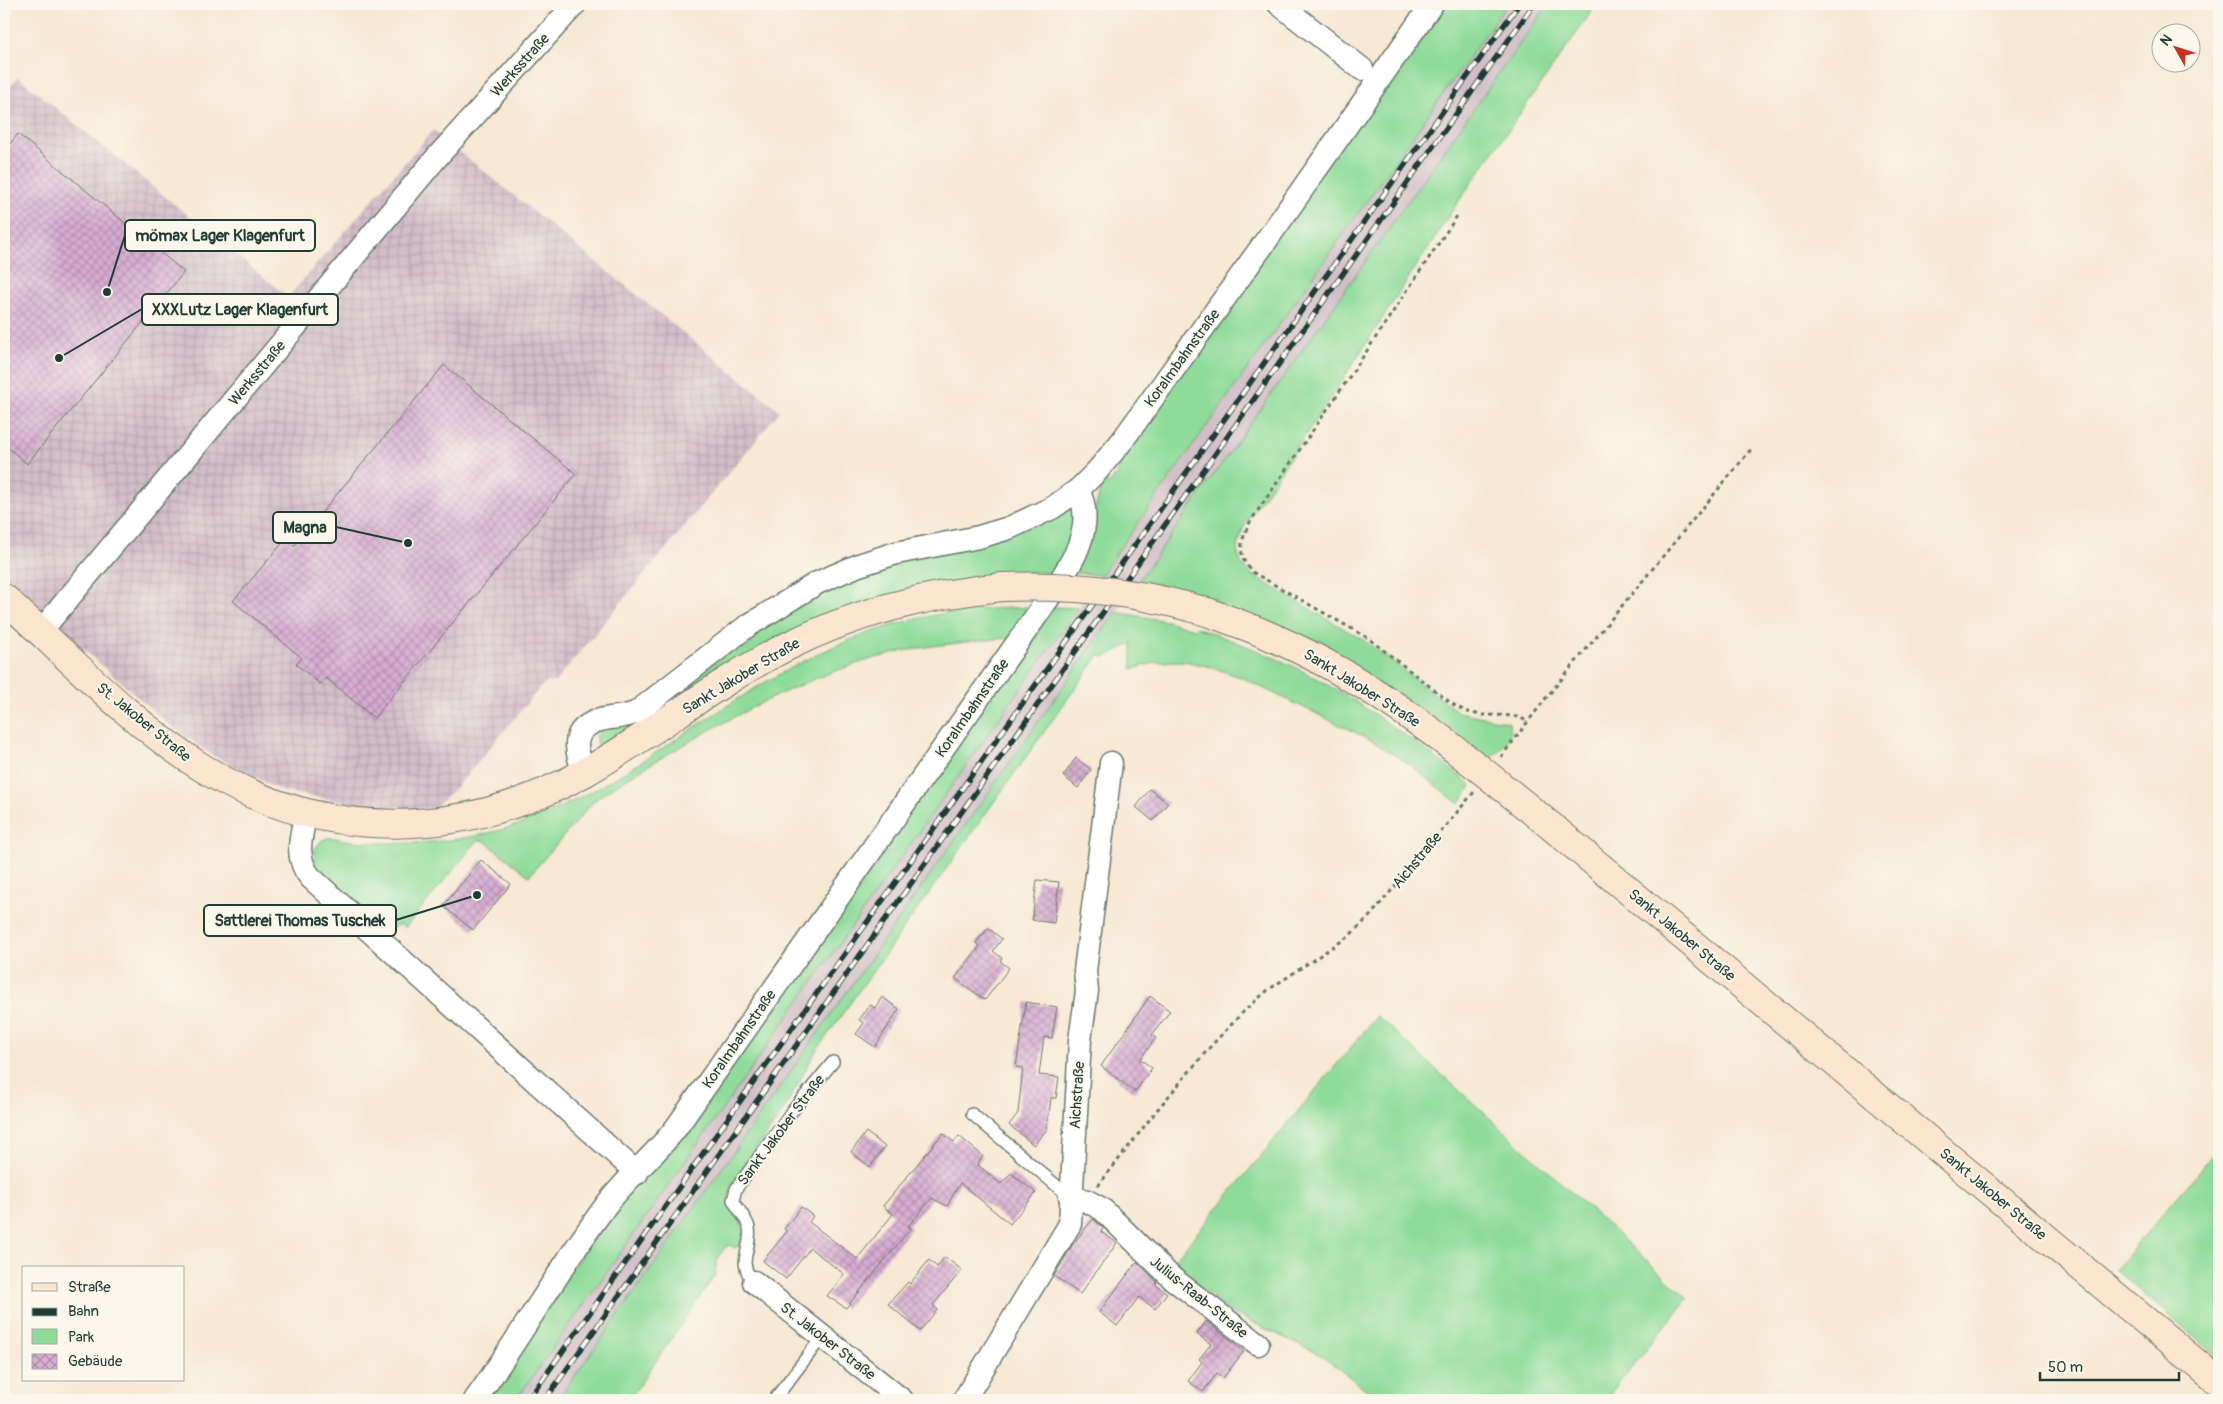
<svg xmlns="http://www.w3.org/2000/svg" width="2223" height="1404" font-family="Pangolin,sans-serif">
<defs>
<pattern id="industrial-grid" width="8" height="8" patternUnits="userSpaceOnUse" patternTransform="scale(1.25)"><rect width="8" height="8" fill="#d2bdc8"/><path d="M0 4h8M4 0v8" fill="none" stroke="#b4a3ac"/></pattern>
<pattern id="building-cross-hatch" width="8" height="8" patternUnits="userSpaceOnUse" patternTransform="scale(1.25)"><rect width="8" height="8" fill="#d7acd2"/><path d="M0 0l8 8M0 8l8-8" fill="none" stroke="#ae8dab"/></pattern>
</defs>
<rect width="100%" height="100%" fill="#fbf7ec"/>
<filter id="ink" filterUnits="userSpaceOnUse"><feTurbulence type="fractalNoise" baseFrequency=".02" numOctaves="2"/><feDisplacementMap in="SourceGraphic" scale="10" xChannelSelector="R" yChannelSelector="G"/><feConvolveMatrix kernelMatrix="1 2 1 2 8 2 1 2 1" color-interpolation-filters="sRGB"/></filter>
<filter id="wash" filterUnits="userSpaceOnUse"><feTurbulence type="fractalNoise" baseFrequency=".0096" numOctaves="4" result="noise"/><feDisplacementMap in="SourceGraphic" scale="20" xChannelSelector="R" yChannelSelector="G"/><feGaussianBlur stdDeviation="1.12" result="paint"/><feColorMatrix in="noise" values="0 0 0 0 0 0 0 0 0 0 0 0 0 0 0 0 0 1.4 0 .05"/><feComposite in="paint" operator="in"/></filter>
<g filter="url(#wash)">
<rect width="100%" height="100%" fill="#f6e8d3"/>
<path fill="url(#industrial-grid)" d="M18,77L288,297L433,130L780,411L555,682L544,683L462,781L433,809L362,805L282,791L212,755L167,723L4,579V93Z"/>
<path fill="#d2bdc8" d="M1507,4H1548L558,1400H516Z"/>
<g fill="#8fdc9a" stroke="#578c67">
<path d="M1437,4H1507L1101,575L1073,573L1084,548L1102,484L1106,482L1109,484L1118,472L1116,465Z"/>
<path d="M1548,4H1597L1456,205L1328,402L1249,518L1242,531L1237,551L1241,563L1252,575L1365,641L1458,712L1508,722C1517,736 1499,752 1488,759L1213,602L1216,599L1139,580Z"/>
<path d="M1072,507L1077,525L1058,572L1013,573L1011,576L925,586L603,748L597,745L596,737L601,730L654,705L825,585Z"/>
<path d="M1035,607L1010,638C976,641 942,644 908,650C825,668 755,704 682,746C656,761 629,776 604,793L593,802L529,876L483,840H478L405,928L400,924L390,930L389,936L324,877L315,865L314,850L321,841L327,838C335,837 342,840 350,841C363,842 376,843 388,843C435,844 484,838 528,821C632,781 716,703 816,655C863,632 918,615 970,610C992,608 1014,608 1035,607Z"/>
<path d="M1052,607L1078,608L516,1400H483L542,1309Z"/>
<path d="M1116,612L1167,621L1194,629L1196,627C1229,639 1263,652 1295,667C1357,699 1415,741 1470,784V788L1459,804L1409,764L1369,739L1240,677L1211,667L1184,661L1158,662L1132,669V643L1105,657L1099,655L816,1051L782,1113L731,1185L728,1201C734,1214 755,1237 735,1248L729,1245C719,1251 715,1265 715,1275L629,1400H558Z"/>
<path d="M1377,1016L1688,1298L1605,1400H1380L1319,1354L1228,1311L1172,1263Z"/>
<path d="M2219,1148V1358L2115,1270Z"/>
</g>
<g id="blocks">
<g fill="url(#building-cross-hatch)">
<path d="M18,134L184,272L27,464L4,444V151Z"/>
<path d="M444,365L576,474L374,718L326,678L320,684L296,664L302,658L233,601L286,539L294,546Z"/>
<path d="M1076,758L1091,770L1078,788L1063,776Z"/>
<path d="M1150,789L1168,803L1153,821L1136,807Z"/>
<path d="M481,860L511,884L473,930L443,906Z"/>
<path d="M1037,880L1059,882L1054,923L1032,920Z"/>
<path d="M988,928L1002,939L993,951L1002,958L1000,961L1009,968L985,1000L955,978L980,946L976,943Z"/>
<path d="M1150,996L1170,1011L1152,1035L1156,1038L1140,1059L1152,1068L1135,1092L1101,1066Z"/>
<path d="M882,997L899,1009L875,1047L856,1034L864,1023L859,1020L870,1005L875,1008Z"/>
<path d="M1026,1002L1057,1007L1052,1038L1044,1037L1039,1075L1059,1077L1056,1098H1051L1047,1129L1034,1145L1009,1125L1018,1113L1023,1068L1016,1067Z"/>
<path d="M866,1132L885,1147L870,1167L851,1152Z"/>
<path d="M943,1133L954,1142L959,1136L983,1156L977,1164L1001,1184L1011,1173L1036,1193L1010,1224L960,1183L947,1206L932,1198L908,1226L911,1228L846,1308L827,1296L844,1274L810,1248L786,1279L763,1261L787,1231L784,1229L801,1207L813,1216L809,1222L857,1259L893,1214L883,1206Z"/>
<path d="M1093,1219L1103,1228L1101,1232L1117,1243L1080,1294L1054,1276L1073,1244Z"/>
<path d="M945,1257L962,1270L933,1305L937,1310L920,1331L888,1304L908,1282L910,1284L929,1260L937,1267Z"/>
<path d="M1137,1262L1157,1282L1156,1285L1167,1293L1155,1309L1139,1297L1117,1326L1099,1312Z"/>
<path d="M1206,1321L1244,1351L1223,1378L1217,1373L1203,1392L1188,1381L1202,1362L1199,1359L1211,1344L1197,1334Z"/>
</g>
</g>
</g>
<g filter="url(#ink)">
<use href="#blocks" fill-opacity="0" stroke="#6a796c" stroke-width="1"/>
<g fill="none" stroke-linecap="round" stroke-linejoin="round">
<g stroke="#6a796c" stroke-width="14">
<g id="service">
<path d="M972,1114L1070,1197"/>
<path d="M754,1282C735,1261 753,1249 749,1228C747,1218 737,1209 733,1200L736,1189L789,1115L833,1062"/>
<path d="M774,1400L822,1337"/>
</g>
</g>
<g stroke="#6a796c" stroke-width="25">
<g id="minor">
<path d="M1279,4L1362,69"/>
<path d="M41,631L437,157L575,4"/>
<path d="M584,773C577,753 569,733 594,722C608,716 623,719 637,712L746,627L817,583L859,565L896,553L979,537L1009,528L1052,508L1078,490L1098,470L1122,441L1273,231L1432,4"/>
<path d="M306,813C301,836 294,857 310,877L637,1173"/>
<path d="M1070,1197L1087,1201L1102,1209L1173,1279L1258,1344"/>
<path d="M754,1282L902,1400"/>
<path d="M475,1400C521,1336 560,1267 607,1204C628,1177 655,1155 676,1128L1039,612C1062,577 1100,532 1078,490"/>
<path d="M964,1400L1070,1224L1080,1040L1087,991L1085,971L1111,763"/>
</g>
</g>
<g stroke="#6a796c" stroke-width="30">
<g id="secondary">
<path d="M4,598C68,656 132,725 206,770C325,843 464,839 584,773C653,734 715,683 786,647C855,612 927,594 1003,587"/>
<path d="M1207,612C1248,626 1287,642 1325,663C1407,707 1480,769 1552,827L2219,1382"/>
</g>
</g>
<g stroke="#6a796c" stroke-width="3" stroke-dasharray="4 4" stroke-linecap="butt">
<path d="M1457,216L1342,388L1250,522C1240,542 1236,557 1254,573L1368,638L1451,703C1459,708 1467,713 1477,714C1495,717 1510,712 1527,721"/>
<path d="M1501,757L1546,698L1753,447"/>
<path d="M1098,1186L1157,1110L1210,1047L1245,1010L1268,990L1349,936L1371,915L1474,792"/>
</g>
<use href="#service" stroke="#fff" stroke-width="11"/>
<use href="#minor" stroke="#fff" stroke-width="22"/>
<use href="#secondary" stroke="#fce5cf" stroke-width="28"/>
<g stroke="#1f3d34" stroke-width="5.5">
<g id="rail">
<path d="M528,1400L1519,4"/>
<path d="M545,1400L1534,4"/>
</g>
</g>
<use href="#rail" stroke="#fbf7ec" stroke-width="4" stroke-dasharray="11" stroke-linecap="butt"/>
<g stroke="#6a796c" stroke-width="30" stroke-linecap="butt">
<path id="secondary-bridge" d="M1003,587C1073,584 1141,592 1207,612"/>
</g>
<use href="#secondary-bridge" stroke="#fce5cf" stroke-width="28"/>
</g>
</g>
<g text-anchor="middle" stroke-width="4" stroke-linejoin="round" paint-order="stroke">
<g font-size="15" fill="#1f3d34" stroke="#fbf7ec">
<text transform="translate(520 65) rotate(-48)" y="5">Werksstraße</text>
<text transform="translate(1182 358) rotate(-54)" y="5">Koralmbahnstraße</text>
<text transform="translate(257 373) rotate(-50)" y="5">Werksstraße</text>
<text transform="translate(741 676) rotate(-31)" y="5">Sankt Jakober Straße</text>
<text transform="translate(1362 688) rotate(32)" y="5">Sankt Jakober Straße</text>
<text transform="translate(972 708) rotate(-55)" y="5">Koralmbahnstraße</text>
<text transform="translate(144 722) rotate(39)" y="5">St. Jakober Straße</text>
<text transform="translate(1417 860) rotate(-50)" y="5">Aichstraße</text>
<text transform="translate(1682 935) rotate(40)" y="5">Sankt Jakober Straße</text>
<text transform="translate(739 1039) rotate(-55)" y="5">Koralmbahnstraße</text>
<text transform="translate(1077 1095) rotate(-86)" y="5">Aichstraße</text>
<text transform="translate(781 1130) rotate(-53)" y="5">Sankt Jakober Straße</text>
<text transform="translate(1993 1194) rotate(40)" y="5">Sankt Jakober Straße</text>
<text transform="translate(1199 1297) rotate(39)" y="5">Julius-Raab-Straße</text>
<text transform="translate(828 1341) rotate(38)" y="5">St. Jakober Straße</text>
</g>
</g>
<path fill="none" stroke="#1f3d34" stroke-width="2" d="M107 292L125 235M59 358L142 309M408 543L336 527M477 895L396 920"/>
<g fill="#1f3d34" stroke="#fbf7ec" stroke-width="2">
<circle cx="107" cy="292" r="5"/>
<circle cx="59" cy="358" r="5"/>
<circle cx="408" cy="543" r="5"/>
<circle cx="477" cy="895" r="5"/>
</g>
<g fill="#fbf7ec" stroke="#1f3d34" stroke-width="2">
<rect x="125" y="220" width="190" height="31" rx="5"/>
<rect x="142" y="294" width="196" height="31" rx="5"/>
<rect x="273" y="512" width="63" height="31" rx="5"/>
<rect x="204" y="905" width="192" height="31" rx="5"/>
</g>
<g font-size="16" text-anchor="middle" font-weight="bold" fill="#1f3d34">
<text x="220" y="241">mömax Lager Klagenfurt</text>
<text x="240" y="315">XXXLutz Lager Klagenfurt</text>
<text x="305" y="533">Magna</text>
<text x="300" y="926">Sattlerei Thomas Tuschek</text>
</g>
<rect width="2223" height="1404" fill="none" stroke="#fbf7ec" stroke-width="20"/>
<rect x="22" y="1266" width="162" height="115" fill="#fbf7ec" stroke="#a3ada2"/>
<rect x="32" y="1283" width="25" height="8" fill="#fce5cf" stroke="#a3ada2"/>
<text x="68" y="1292" font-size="15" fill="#1f3d34">Straße</text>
<rect x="32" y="1308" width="25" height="8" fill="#1f3d34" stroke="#a3ada2"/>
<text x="68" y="1316" font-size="15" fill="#1f3d34">Bahn</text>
<rect x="32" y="1329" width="25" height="15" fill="#8fdc9a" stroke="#a3ada2"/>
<text x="68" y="1342" font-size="15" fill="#1f3d34">Park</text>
<rect x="32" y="1354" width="25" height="15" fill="url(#building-cross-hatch)" stroke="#a3ada2"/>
<text x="68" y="1366" font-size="15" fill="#1f3d34">Gebäude</text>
<g transform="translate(2176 48) rotate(309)"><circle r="24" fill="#fbf7ec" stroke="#a3ada2"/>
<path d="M0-4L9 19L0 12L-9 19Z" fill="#c8321e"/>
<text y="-8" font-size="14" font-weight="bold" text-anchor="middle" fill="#1f3d34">N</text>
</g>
<path d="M2040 1372v8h139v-8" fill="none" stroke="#1f3d34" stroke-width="2.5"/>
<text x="2048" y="1372" font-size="15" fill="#1f3d34" stroke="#fbf7ec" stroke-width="4" paint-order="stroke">50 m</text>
</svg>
